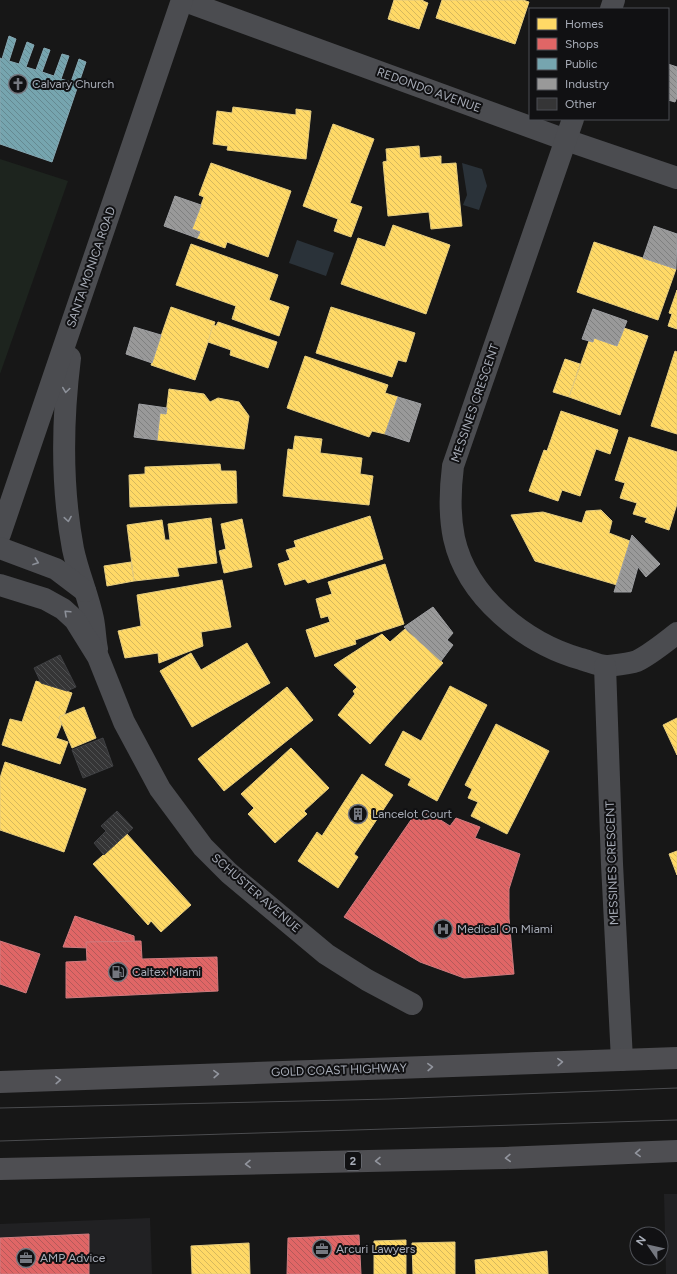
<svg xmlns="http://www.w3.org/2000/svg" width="677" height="1274" font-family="Figtree,sans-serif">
<defs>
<pattern id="homes-back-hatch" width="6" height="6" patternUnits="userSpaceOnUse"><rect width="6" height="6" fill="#ffd966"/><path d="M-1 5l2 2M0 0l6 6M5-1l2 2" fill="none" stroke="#d6b85d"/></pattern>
<pattern id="shops-back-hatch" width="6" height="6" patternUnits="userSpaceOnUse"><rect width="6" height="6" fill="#e06666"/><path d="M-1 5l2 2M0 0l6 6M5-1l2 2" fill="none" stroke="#b45a5a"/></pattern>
<pattern id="public-back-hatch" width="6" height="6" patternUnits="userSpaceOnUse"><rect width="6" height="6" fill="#76a5af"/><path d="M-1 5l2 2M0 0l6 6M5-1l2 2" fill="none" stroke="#658991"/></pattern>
<pattern id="industry-back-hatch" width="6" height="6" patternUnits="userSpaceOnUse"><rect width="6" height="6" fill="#999"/><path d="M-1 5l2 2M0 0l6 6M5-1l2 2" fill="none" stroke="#7f8080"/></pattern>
<pattern id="building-back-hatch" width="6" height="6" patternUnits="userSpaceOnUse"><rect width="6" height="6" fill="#353536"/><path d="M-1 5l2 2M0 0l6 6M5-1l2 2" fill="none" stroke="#4f5051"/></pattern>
</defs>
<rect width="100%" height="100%" fill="#171717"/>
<g fill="#212123">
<path d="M664,1194H677V1274H666Z"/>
<path d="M150,1218L152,1274H0V1224Z"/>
</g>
<path fill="#1d241e" d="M0,159L68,181L0,374Z"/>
<g fill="#2a3239">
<path d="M462,163L482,169L487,186L479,210L463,205L467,195Z"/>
<path d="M297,240L334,253L326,276L289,263Z"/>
</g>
<g fill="url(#homes-back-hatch)" stroke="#e5cc7f">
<path d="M394,0H423V1L428,3L419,29L388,19Z"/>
<path d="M442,0H523L529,2L515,44L436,18Z"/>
<path d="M233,107L296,115V109L311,111L306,159L227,150L228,146L213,144L217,111L232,113Z"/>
<path d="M333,124L374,139L350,203L362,207L351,237L334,231L338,219L303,206Z"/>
<path d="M419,146L420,158L441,156V164L456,163L462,226L431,229L429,212L388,216L383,162L387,161L386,149Z"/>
<path d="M211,163L291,191L268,257L227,242L225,248L197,238L200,232L192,229L204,197L199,195Z"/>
<path d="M393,225L450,245L426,314L341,284L358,238L385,247Z"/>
<path d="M594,242L676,269L658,320L577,292Z"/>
<path d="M191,244L278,275L269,300L289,307L279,336L232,319L236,306L176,285Z"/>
<path d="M677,290V329L668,326L672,314L669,313Z"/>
<path d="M171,307L215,322L195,380L151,365Z"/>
<path d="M331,307L415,333L406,362L398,360L392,377L316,353Z"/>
<path d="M218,322L277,342L268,368L230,355L231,350L208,342L213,325L216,326Z"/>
<path d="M624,328L648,336L620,415L569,397L589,341L593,342L594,338L617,346Z"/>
<path d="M675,351L677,352V434L651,426Z"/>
<path d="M305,356L388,385L385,393L398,397L385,434L372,431L369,437L287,408Z"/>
<path d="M565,359L580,364L569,397L553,392Z"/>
<path d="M169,389L204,394L210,402L218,398L239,402L249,416L244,449L157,440L160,413L166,414Z"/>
<path d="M561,411L618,430L610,454L596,449L580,496L562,490L558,501L529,491L544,450L547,451Z"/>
<path d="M295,436L322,439L320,453L362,458L360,474L373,476L369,505L283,496L288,449L293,450Z"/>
<path d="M629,437L677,452V504L669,530L645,522L647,518L633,514L637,503L620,498L625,483L615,480Z"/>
<path d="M220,464L221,471H236L237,503L130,507L129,475L145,474V467Z"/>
<path d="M601,510L612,521L609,533L630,541L617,585L535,561L511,515L543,512L582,523L586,511Z"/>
<path d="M370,516L383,559L308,583L305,579L285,585L278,564L290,560L286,550L296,547L294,541Z"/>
<path d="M211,518L217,563L177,568L179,576L134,581L127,525L162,520L165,540H170L168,524Z"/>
<path d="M242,519L252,567L224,573L219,551L226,549L221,524Z"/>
<path d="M131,562L134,581L107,586L104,566Z"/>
<path d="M385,564L404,624L355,640L356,644L315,657L306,630L330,622L328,616L321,618L316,599L332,594L328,582Z"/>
<path d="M222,580L231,627L201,632L203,646L159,663L158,653L125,658L118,631L141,626L137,595Z"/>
<path d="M405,629L443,663L370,744L338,715L355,694L353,691L357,687L334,665L382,634L390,642Z"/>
<path d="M247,643L270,683L192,727L160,671L191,653L201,670Z"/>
<path d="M36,681L72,693L64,716L59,717L62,723L56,738L68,742L60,764L2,745L10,719L22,722Z"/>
<path d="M450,686L487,705L437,801L408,785L411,779L385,765L403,731L421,741Z"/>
<path d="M287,687L313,720L224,791L198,759Z"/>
<path d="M84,707L96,738L72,748L59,717Z"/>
<path d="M677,718V755L663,725Z"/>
<path d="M496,724L549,751L507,834L471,816L478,802L468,798L472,789L465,785Z"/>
<path d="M291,748L329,788L304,811L307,814L275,843L248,814L254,808L241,794Z"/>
<path d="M5,762L86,789L64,852L0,830V778Z"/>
<path d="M362,774L393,795L354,854L358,857L338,888L298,861L317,832L322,836Z"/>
<path d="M127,834L191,905L161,932L151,921L148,925L93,864Z"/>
<path d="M677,851V875L669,854Z"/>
<path d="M406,1240V1274H374V1241Z"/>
<path d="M455,1242V1274H413L412,1243Z"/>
<path d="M249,1243L250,1274H192L191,1246Z"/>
<path d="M547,1251L548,1274H476L475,1260Z"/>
</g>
<g fill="url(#shops-back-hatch)" stroke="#cf7b7f">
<path d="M428,812L450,826L456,818L480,827L475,838L520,854L509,889V918L514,974L464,978L420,962L344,917L413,817L422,821Z"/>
<path d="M75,916L134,936L135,955L90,956L89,948L63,947Z"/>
<path d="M0,941L40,954L26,993L0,984Z"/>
<path d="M141,941L142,959L217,957L218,991L66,998V962L87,961L86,942Z"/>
<path d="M89,1234V1274H0V1238Z"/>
<path d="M359,1235L361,1274H287L288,1238Z"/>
</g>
<path fill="url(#public-back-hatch)" stroke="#85a7b2" d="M9,36L16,39L9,61L19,64L27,42L34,45L26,67L36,70L44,48L50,50L42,72L54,76L62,54L69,56L61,79L71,82L79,59L86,62L52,162L0,144V58L2,59Z"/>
<g fill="url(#industry-back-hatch)" stroke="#9e9fa2">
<path d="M668,64L677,67V97L675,102L668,100Z"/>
<path d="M175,196L201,205L192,229L200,232L197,238L164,226Z"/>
<path d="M654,226L677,234L676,269L643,258Z"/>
<path d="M593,309L627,321L617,346L594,338L593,342L582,339Z"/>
<path d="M134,327L161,335L152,363L126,354Z"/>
<path d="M398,397L421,404L409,442L385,434Z"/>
<path d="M139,404L167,408L166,414L160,413L157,440L134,437Z"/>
<path d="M632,535L660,564L646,577L638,567L631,592H614Z"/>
<path d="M433,607L453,633L447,640L453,645L441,661L404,627Z"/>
</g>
<g fill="url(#building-back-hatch)" stroke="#3f4043">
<path d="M60,655L76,687L67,691L41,683L34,668Z"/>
<path d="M103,738L113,766L83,778L72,750Z"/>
<path d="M117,811L133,828L104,855L94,843L106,831L101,826Z"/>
</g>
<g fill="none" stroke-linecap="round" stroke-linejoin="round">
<g stroke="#4b4c50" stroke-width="22">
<path d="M182,0L566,140L677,178"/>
<path d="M611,9L614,0"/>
<path d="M573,119L453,466C450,490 449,514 454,538C467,597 525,643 581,659C589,661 599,666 607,666C616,665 629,664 637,661C649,655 667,641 677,633"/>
<path d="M70,358C62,422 61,485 73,549C78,573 88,595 93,619C95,629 95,639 97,649"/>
<path d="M0,534L182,0"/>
<path d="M0,548L56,569L85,591"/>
<path d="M0,585L45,599L63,609L75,620L98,657L124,722L160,789L203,847L229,873L326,954L367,980L412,1004"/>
<path d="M605,666L612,864L622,1060"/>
</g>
<g stroke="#4e4e52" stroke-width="22">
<path d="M0,1082L677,1058"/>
<path d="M0,1169L505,1158L677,1151"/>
</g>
<g stroke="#4b4c4f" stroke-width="1">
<path d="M0,1108L389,1099L677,1088"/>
<path d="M0,1141L677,1120"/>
</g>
</g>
<defs><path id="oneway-chevron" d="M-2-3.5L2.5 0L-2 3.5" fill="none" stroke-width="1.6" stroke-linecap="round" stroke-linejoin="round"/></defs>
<g stroke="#8c9099">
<use href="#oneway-chevron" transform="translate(66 390) rotate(98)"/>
<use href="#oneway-chevron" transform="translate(68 519) rotate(81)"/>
<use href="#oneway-chevron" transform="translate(36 562) rotate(20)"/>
<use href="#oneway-chevron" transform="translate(67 613) rotate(-137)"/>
</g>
<g stroke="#92959e">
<use href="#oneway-chevron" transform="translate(560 1062) rotate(-2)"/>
<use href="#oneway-chevron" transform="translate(430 1067) rotate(-2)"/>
<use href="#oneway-chevron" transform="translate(216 1074) rotate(-2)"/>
<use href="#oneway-chevron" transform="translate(58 1080) rotate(-2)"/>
<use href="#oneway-chevron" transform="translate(638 1153) rotate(178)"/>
<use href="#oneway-chevron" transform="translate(508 1158) rotate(178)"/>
<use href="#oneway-chevron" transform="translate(378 1161) rotate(179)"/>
<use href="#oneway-chevron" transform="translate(248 1164) rotate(179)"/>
</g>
<defs>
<g id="church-ring" transform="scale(1)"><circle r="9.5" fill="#111113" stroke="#757880" stroke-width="1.5"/><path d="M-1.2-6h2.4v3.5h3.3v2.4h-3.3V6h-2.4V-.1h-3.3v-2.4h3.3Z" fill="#757880"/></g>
<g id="building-ring" transform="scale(1)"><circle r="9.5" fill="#111113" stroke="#757880" stroke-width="1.5"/><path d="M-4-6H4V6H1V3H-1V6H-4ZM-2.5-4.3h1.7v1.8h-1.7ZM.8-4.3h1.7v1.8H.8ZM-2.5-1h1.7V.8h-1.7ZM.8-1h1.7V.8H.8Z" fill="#757880"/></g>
<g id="hospital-ring" transform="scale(1)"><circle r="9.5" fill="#111113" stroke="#757880" stroke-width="1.5"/><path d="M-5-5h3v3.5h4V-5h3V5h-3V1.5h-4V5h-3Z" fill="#757880"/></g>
<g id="fuel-ring" transform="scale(1)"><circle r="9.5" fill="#111113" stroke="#757880" stroke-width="1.5"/><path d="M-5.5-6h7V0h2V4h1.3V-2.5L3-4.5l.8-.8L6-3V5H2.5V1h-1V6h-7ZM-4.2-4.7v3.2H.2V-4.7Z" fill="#757880"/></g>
<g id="office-ring" transform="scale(1)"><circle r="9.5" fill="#111113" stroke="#757880" stroke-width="1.5"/><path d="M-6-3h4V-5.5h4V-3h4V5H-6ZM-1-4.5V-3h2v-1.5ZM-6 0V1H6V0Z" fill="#757880"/></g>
</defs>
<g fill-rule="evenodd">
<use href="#church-ring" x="18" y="84"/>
<use href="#building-ring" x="358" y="814"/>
<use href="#hospital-ring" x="443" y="929"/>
<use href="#fuel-ring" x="118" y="972"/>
<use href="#office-ring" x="322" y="1249"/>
<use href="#office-ring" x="26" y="1258"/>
</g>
<g text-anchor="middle" stroke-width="4" stroke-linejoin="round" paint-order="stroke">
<rect fill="#111113" stroke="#7b7e86" stroke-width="1" x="345" y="1152" width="16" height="18" rx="3"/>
<g font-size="11" font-weight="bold" fill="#a8adb8">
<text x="353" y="1165">2</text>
</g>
<g font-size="12" fill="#a8adb8" stroke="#111113" text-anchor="start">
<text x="32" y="88">Calvary Church</text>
<text x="372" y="818">Lancelot Court</text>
<text x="457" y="933">Medical On Miami</text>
<text x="132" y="976">Caltex Miami</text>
<text x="336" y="1253">Arcuri Lawyers</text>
<text x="40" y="1262">AMP Advice</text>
</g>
<g font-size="12" fill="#a8adb8" stroke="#111113">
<text transform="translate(429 90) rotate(20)" y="4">REDONDO AVENUE</text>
<text transform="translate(91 267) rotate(-71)" y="4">SANTA MONICA ROAD</text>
<text transform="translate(475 403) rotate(-71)" y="4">MESSINES CRESCENT</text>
<text transform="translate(612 863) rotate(-92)" y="4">MESSINES CRESCENT</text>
<text transform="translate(256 893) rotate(41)" y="4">SCHUSTER AVENUE</text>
<text transform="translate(339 1070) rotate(-2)" y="4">GOLD COAST HIGHWAY</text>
</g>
</g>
<rect x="529" y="8" width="140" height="112" fill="#111113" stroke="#4d4f55"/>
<rect x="537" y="18" width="20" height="12" fill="#ffd966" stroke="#4d4f55"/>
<text x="565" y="28" font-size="12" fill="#a8adb8">Homes</text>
<rect x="537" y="38" width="20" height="12" fill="#e06666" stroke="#4d4f55"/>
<text x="565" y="48" font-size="12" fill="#a8adb8">Shops</text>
<rect x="537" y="58" width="20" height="12" fill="#76a5af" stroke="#4d4f55"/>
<text x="565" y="68" font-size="12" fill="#a8adb8">Public</text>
<rect x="537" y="78" width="20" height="12" fill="#999999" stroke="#4d4f55"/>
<text x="565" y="88" font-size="12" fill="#a8adb8">Industry</text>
<rect x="537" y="98" width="20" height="12" fill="#353536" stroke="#4d4f55"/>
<text x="565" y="108" font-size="12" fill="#a8adb8">Other</text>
<g transform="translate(649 1246) rotate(304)"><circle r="19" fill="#111113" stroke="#4d4f55"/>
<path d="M0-3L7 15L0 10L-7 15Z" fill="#757880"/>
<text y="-6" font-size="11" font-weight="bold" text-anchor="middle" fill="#a8adb8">N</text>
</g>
</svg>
